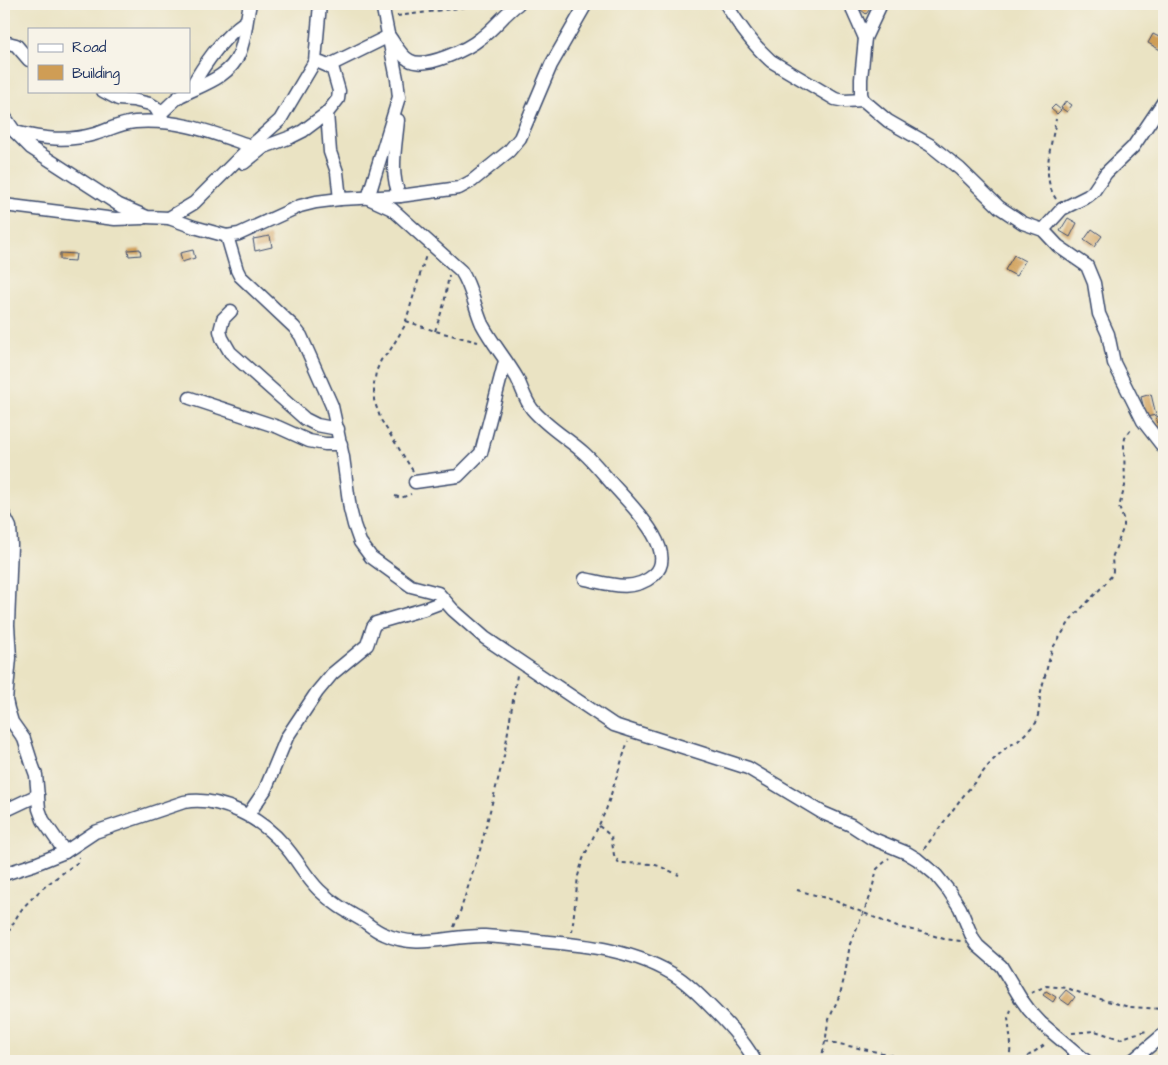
<svg xmlns="http://www.w3.org/2000/svg" width="1168" height="1065" font-family="'Architects Daughter',sans-serif">
<rect width="100%" height="100%" fill="#f7f3e8"/>
<filter id="ink" filterUnits="userSpaceOnUse"><feTurbulence type="fractalNoise" baseFrequency=".02" numOctaves="2"/><feDisplacementMap in="SourceGraphic" scale="10" xChannelSelector="R" yChannelSelector="G"/><feConvolveMatrix kernelMatrix="1 2 1 2 8 2 1 2 1" color-interpolation-filters="sRGB"/></filter>
<filter id="wash" filterUnits="userSpaceOnUse"><feTurbulence type="fractalNoise" baseFrequency=".0096" numOctaves="4" result="noise"/><feDisplacementMap in="SourceGraphic" scale="20" xChannelSelector="R" yChannelSelector="G"/><feGaussianBlur stdDeviation="1.12" result="paint"/><feColorMatrix in="noise" values="0 0 0 0 0 0 0 0 0 0 0 0 0 0 0 0 0 1.4 0 .05"/><feComposite in="paint" operator="in"/></filter>
<g filter="url(#wash)">
<rect width="100%" height="100%" fill="#eae3c3"/>
<g id="blocks">
<g fill="#cf9d55">
<path d="M864,4L873,5L866,14L860,9Z"/>
<path d="M1164,32V52L1148,43L1153,34L1161,38Z"/>
<path d="M1066,101L1072,105L1067,112L1061,108Z"/>
<path d="M1055,105L1061,110L1057,114L1051,109Z"/>
<path d="M1068,218L1077,223L1070,237L1060,231Z"/>
<path d="M1092,229L1102,236L1094,247L1084,240Z"/>
<path d="M270,236L272,247L255,251L253,239Z"/>
<path d="M140,249L141,255L129,256L128,250Z"/>
<path d="M193,250L195,258L182,262L180,253Z"/>
<path d="M60,253L76,254L75,261L60,260Z"/>
<path d="M1014,255L1025,261L1016,276L1005,270Z"/>
<path d="M1151,394L1156,415L1146,417L1141,397Z"/>
<path d="M1164,415V426L1159,428L1156,417Z"/>
<path d="M1066,990L1075,997L1069,1005L1059,998Z"/>
<path d="M1046,991L1056,997L1053,1002L1043,995Z"/>
</g>
</g>
</g>
<g filter="url(#ink)">
<use href="#blocks" fill-opacity="0" stroke="#3a4a6d" stroke-width="1"/>
<g fill="none" stroke-linecap="round" stroke-linejoin="round">
<g stroke="#3a4a6d" stroke-width="15">
<g id="minor">
<path d="M382,4L397,79L399,97L368,198L392,209L461,271C472,287 474,306 482,324C492,343 506,359 517,378C522,388 525,400 532,409C547,427 567,438 584,453C595,463 605,476 615,487C630,504 680,552 654,575C633,593 609,584 585,579"/>
<path d="M726,4C738,24 753,45 771,61L835,99L845,101L863,100"/>
<path d="M852,4L853,11L865,38"/>
<path d="M881,4L865,38L861,79V94L863,100L888,121L930,145L960,169L999,207L1023,223L1043,230L1058,246L1087,266L1094,283L1099,314L1108,334L1114,363L1143,421L1164,448"/>
<path d="M4,42L16,45L29,60"/>
<path d="M321,63L328,66L333,70L339,91L338,99L327,113L330,152L337,172L340,199"/>
<path d="M328,66L389,36C395,44 400,55 409,60C425,70 468,49 481,38C495,28 504,14 518,4"/>
<path d="M103,91L118,99L133,100L150,104L155,107L163,120"/>
<path d="M189,91C203,66 221,38 246,21"/>
<path d="M160,114C166,109 173,101 180,96C201,85 229,78 239,54C246,38 246,20 250,4"/>
<path d="M4,116L15,132L31,148L119,205L147,217L169,218L194,227L227,236L239,234L300,206L316,202L340,199L400,196L459,188L472,181L509,151L520,138L551,65L586,4"/>
<path d="M398,120C396,144 389,174 400,196"/>
<path d="M15,132C43,139 67,142 95,134C108,130 121,123 135,122C179,119 210,132 251,146"/>
<path d="M244,163L264,147L291,137L303,131L327,113"/>
<path d="M4,205L115,219L143,218"/>
<path d="M169,218L194,203L251,146L280,120L315,61L320,4"/>
<path d="M1043,230L1062,209L1088,196L1093,192L1106,173L1133,147L1164,101"/>
<path d="M227,236L237,270L240,276L294,327L301,336L332,406L343,457L350,509L354,525L360,542L371,557L411,586L438,593L453,610L485,638L614,725L748,768L823,813L851,825L871,838L907,853L917,859L936,875L949,891L960,908L973,939L978,946L1001,966L1021,999L1029,1010L1041,1023L1086,1061"/>
<path d="M231,311L223,319L220,331L222,338L230,352L305,419L317,425L338,429"/>
<path d="M190,398L278,427L309,441L325,444H341"/>
<path d="M415,482L458,476L481,453L505,361"/>
<path d="M4,515L10,527L11,545L8,625L10,658L6,700L8,709L12,722L24,739L32,764L36,775L39,809L43,820L65,852"/>
<path d="M4,811L38,795"/>
<path d="M248,815L265,790L287,737L317,692L332,674L367,645L373,627L376,623L424,609L445,601"/>
<path d="M4,874L35,864L65,852L95,832L184,802C219,795 262,819 284,845C297,859 305,876 319,890C332,903 346,911 362,920C369,925 376,931 384,934C418,950 449,935 485,936C502,937 520,939 538,941C586,945 637,950 679,978C692,987 704,1000 715,1011C730,1026 745,1042 755,1061"/>
<path d="M1132,1061L1164,1034"/>
</g>
</g>
<g stroke="#3a4a6d" stroke-width="2" stroke-dasharray="4 4" stroke-linecap="butt">
<path d="M397,16L490,4"/>
<path d="M1056,199C1040,175 1052,145 1056,119"/>
<path d="M406,321L435,331L478,342"/>
<path d="M435,331L444,304L449,275"/>
<path d="M413,471L381,420L374,400V384L376,372L381,360L389,352L404,327L426,255"/>
<path d="M395,496L401,498L411,494"/>
<path d="M599,826L611,836L614,855L619,863L652,864L659,866L679,875"/>
<path d="M924,849L960,800L992,761L1007,747L1018,741L1036,723L1039,711L1040,695L1052,649L1072,618L1105,584L1112,575L1113,571L1112,558L1124,526V521L1119,507L1125,486L1124,445L1125,438L1132,428"/>
<path d="M797,890L833,900L897,927L922,932L944,939L961,941"/>
<path d="M454,927L460,912L480,850L504,756L517,675"/>
<path d="M572,932L578,876L583,859L606,810L628,741"/>
<path d="M4,939C11,929 15,918 22,909C37,891 58,876 77,863L79,857"/>
<path d="M1031,993L1046,986L1067,988L1086,995L1129,1007L1164,1009"/>
<path d="M1072,1033L1095,1031L1120,1039L1134,1034L1147,1031"/>
<path d="M825,1041L882,1053L912,1061"/>
<path d="M821,1061L826,1037L828,1022L840,994L845,975L850,944L870,897L877,869L889,858"/>
<path d="M1009,1061L1011,1044L1008,1018L1012,1007"/>
<path d="M1021,1061L1047,1043"/>
</g>
<use href="#minor" stroke="#fff" stroke-width="12"/>
</g>
</g>
<rect width="1168" height="1065" fill="none" stroke="#f7f3e8" stroke-width="20"/>
<rect x="28" y="28" width="162" height="65" fill="#f7f3e8" stroke="#9fa5b1"/>
<rect x="38" y="44" width="25" height="8" fill="#ffffff" stroke="#9fa5b1"/>
<text x="72" y="52" font-size="15" fill="#1b2f5e">Road</text>
<rect x="38" y="65" width="25" height="15" fill="#cf9d55" stroke="#9fa5b1"/>
<text x="72" y="78" font-size="15" fill="#1b2f5e">Building</text>
</svg>
